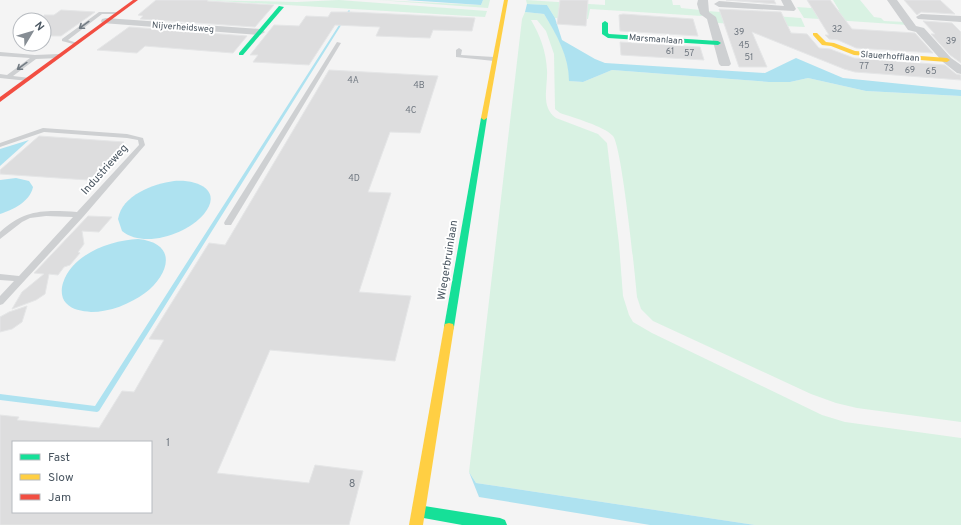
<svg xmlns="http://www.w3.org/2000/svg" width="961" height="525" font-family="Overpass,sans-serif">
<rect width="100%" height="100%" fill="#f4f4f4"/>
<g fill="#d9f2e3">
<path d="M202,0L297,2L339,0L487,11L485,17Z"/>
<path d="M377,0L481,5L483,0H490L488,8Z"/>
<path d="M526,0L605,5V0H672L673,5H680L681,8L700,10L702,16L590,9L588,19L555,18L547,5L527,4Z"/>
<path d="M833,0H860L874,17L881,18L884,21L906,22L908,25L804,18L797,7L839,10Z"/>
<path d="M707,11L801,18L805,27L717,23Z"/>
<path d="M525,12L544,14C559,37 568,55 570,81L583,82L612,70L769,82H790L808,78L866,91L961,96V422L857,408L836,403L811,394L653,321L641,309L637,297C635,275 622,147 613,136C604,126 574,118 560,113L555,109L554,54L546,31L537,20H531C540,35 546,51 547,70C548,87 540,107 556,118L598,134L607,143L619,244L623,296L629,315L633,322L652,333L822,415L845,422L961,438V525H755L476,483L469,472L522,19Z"/>
</g>
<g fill="#aee2f0">
<path d="M406,0H483L481,5Z"/>
<path d="M527,4L547,5L555,18L562,40L595,59L605,63L765,73L796,58L843,78L961,90V96L866,91L808,78L790,82H769L612,70L583,82L569,81C569,57 557,35 544,14L525,12Z"/>
<path d="M29,140L0,166V149Z"/>
<path d="M16,178L29,181L33,187C30,202 12,210 0,214V180Z"/>
<path d="M174,181C195,179 224,189 204,214C187,234 144,249 122,231L118,219C122,195 153,184 174,181Z"/>
<path d="M138,239C178,243 170,274 145,293C130,304 110,312 91,312C82,311 72,310 66,303C61,298 61,289 63,283C72,254 111,240 138,239Z"/>
<path d="M469,472L476,483L755,525H650L479,497Z"/>
</g>
<g fill="none" stroke-linecap="round" stroke-linejoin="round">
<path fill="#aee2f0" fill-rule="evenodd" d="M349,10L350,11L99,411L97,412L0,400V394L95,406L348,11Z"/>
</g>
<g fill="#ddddde" stroke="#e5e6e7" fill-rule="evenodd">
<path d="M156,0H208L207,1L274,5L255,27L140,19L143,16L138,15Z"/>
<path d="M560,0H588L586,26L557,24Z"/>
<path d="M726,0H774L776,4Z"/>
<path d="M807,0H830L852,29L915,33L933,53L856,48L838,40L829,39L825,35H829Z"/>
<path d="M904,0H940L955,14L921,12L917,15Z"/>
<path d="M719,9L781,12L791,33L807,34L819,48L830,49L854,58L945,65L956,74L961,75V80L855,72L844,69L752,32L767,67H739Z"/>
<path d="M61,10L95,12L61,36H44V15H54Z"/>
<path d="M331,12H351L475,18L472,31L433,30L430,38L376,36L380,27L335,25L309,65L253,62L258,55H250L274,25L299,26L306,16L328,17Z"/>
<path d="M623,14L693,19L698,36L620,31L619,15Z"/>
<path d="M923,21L952,23L961,32V63L950,55L931,34H935Z"/>
<path d="M129,27L247,36L233,53L145,46L137,53L97,50Z"/>
<path d="M620,42L700,47L704,60L621,55Z"/>
<path d="M329,70L438,76L420,133L390,132L368,192L391,193L359,292L411,296L395,361L270,350L217,473L309,483L315,465L363,471L349,525H0V415L19,417L17,420L99,428L122,391L134,392L164,340L149,339L209,243L225,245ZM13,442H151V512H13Z"/>
<path d="M39,136L124,142L122,144L124,145L93,177H91L87,180L0,174V170Z"/>
<path d="M88,216L112,217L99,232L82,231L84,244L78,252L80,253L70,265L64,267L58,275L49,274L45,294L36,300L12,309L22,292L44,274L34,273Z"/>
<path d="M27,306L22,322L12,329L0,332V317L9,312Z"/>
</g>
<g fill="none" stroke-linecap="round" stroke-linejoin="round">
<g fill="#ced0d2" fill-rule="evenodd">
<path d="M99,12H116L118,13L116,14H102L68,40L77,43V45L62,41V39Z"/>
<path d="M337,42L341,43L231,225H225L224,223L225,221Z"/>
<path d="M459,48L462,50L461,55L494,57L497,59L494,61L456,57V50Z"/>
<path d="M0,52L35,55L59,54L62,56L59,58L36,59L13,76L30,78V80L28,81L0,78V74L7,75L30,58L0,56Z"/>
<path d="M43,128L127,134L143,138L145,145L83,217L3,304L0,305V296L14,281L0,280V274L19,276L73,217L46,216L30,218L22,222L0,239V232C25,209 45,210 77,212L139,145L138,140L127,138L44,132L0,147V143Z"/>
</g>
<g fill="#ced0d2" fill-rule="evenodd">
<path d="M698,0H708L709,12L716,17L731,64L729,66H721L719,64L707,19L700,14L697,4Z"/>
<path d="M781,0H791L796,9L794,11L719,7L714,4L719,1L784,6Z"/>
<path d="M887,0H897L916,26L924,28L951,58L961,65V74L957,73L943,62L916,32L908,30Z"/>
<path d="M921,14L961,16V22L918,19L916,17Z"/>
<path d="M106,18L260,29L265,32L260,35L102,23L101,21L102,19Z"/>
</g>
<g fill="#16e098" fill-rule="evenodd">
<path d="M279,6L284,7L243,55H239V53Z"/>
<path d="M605,21L608,23V33L609,34L718,41L721,43L718,45L608,38L602,34V23Z"/>
<path d="M484,116L487,118L454,327L453,330L449,331L445,330L444,327L481,118Z"/>
<path d="M418,505L500,518L505,520L507,525H462L418,517L413,516L412,511L413,506Z"/>
</g>
<g fill="#ffcf43" fill-rule="evenodd">
<path d="M504,0H508L487,118L484,120L481,118Z"/>
<path d="M813,33H817L826,42L834,43L855,51L947,58L950,60L947,62L854,55L831,46L822,45L813,35Z"/>
<path d="M449,323L453,324L454,327L423,525H409L444,327L445,324Z"/>
</g>
<path fill="#f24e42" fill-rule="evenodd" d="M133,0H138L0,102V97Z"/>
</g>
<defs><path id="oneway-shaft" d="M-6 0H5M1.5-3L5.5 0L1.5 3" fill="none" stroke-width="1.6" stroke-linecap="round" stroke-linejoin="round"/></defs>
<g stroke="#727b83">
<use href="#oneway-shaft" transform="translate(84 25) rotate(144)"/>
<use href="#oneway-shaft" transform="translate(22 66) rotate(144)"/>
</g>
<g text-anchor="middle" stroke-width="4" stroke-linejoin="round" paint-order="stroke">
<g font-size="9" fill="#4a5661" stroke="#fff">
<text transform="translate(183 27) rotate(4)" y="3">Nijverheidsweg</text>
<text transform="translate(656 39) rotate(4)" y="3">Marsmanlaan</text>
<text transform="translate(890 56) rotate(4)" y="3">Slauerhofflaan</text>
</g>
<g font-size="9" fill="#707881">
<text x="837" y="32">32</text>
<text x="739" y="35">39</text>
<text x="951" y="44">39</text>
<text x="744" y="48">45</text>
<text x="670" y="54">61</text>
<text x="689" y="56">57</text>
<text x="749" y="60">51</text>
<text x="864" y="69">77</text>
<text x="889" y="71">73</text>
<text x="910" y="73">69</text>
<text x="931" y="74">65</text>
<text x="353" y="83">4A</text>
<text x="419" y="88">4B</text>
<text x="411" y="113">4C</text>
<text x="354" y="181">4D</text>
</g>
<g font-size="11" fill="#4a5661" stroke="#fff">
<text transform="translate(104 169) rotate(-48)" y="4">Industrieweg</text>
<text transform="translate(447 260) rotate(-81)" y="4">Wiegerbruinlaan</text>
</g>
<g font-size="11" fill="#707881">
<text x="168" y="446">1</text>
<text x="352" y="487">8</text>
</g>
</g>
<rect x="12" y="441" width="140" height="72" fill="#ffffff" stroke="#b7bbc0"/>
<rect x="20" y="454" width="20" height="6" fill="#16e098" stroke="#b7bbc0"/>
<text x="48" y="461" font-size="12" fill="#4a5661">Fast</text>
<rect x="20" y="474" width="20" height="6" fill="#ffcf43" stroke="#b7bbc0"/>
<text x="48" y="481" font-size="12" fill="#4a5661">Slow</text>
<rect x="20" y="494" width="20" height="6" fill="#f24e42" stroke="#b7bbc0"/>
<text x="48" y="501" font-size="12" fill="#4a5661">Jam</text>
<g transform="translate(32 32) rotate(52)"><circle r="19" fill="#ffffff" stroke="#b7bbc0"/>
<path d="M0-3L7 15L0 10L-7 15Z" fill="#868d94"/>
<text y="-6" font-size="11" font-weight="bold" text-anchor="middle" fill="#4a5661">N</text>
</g>
</svg>
